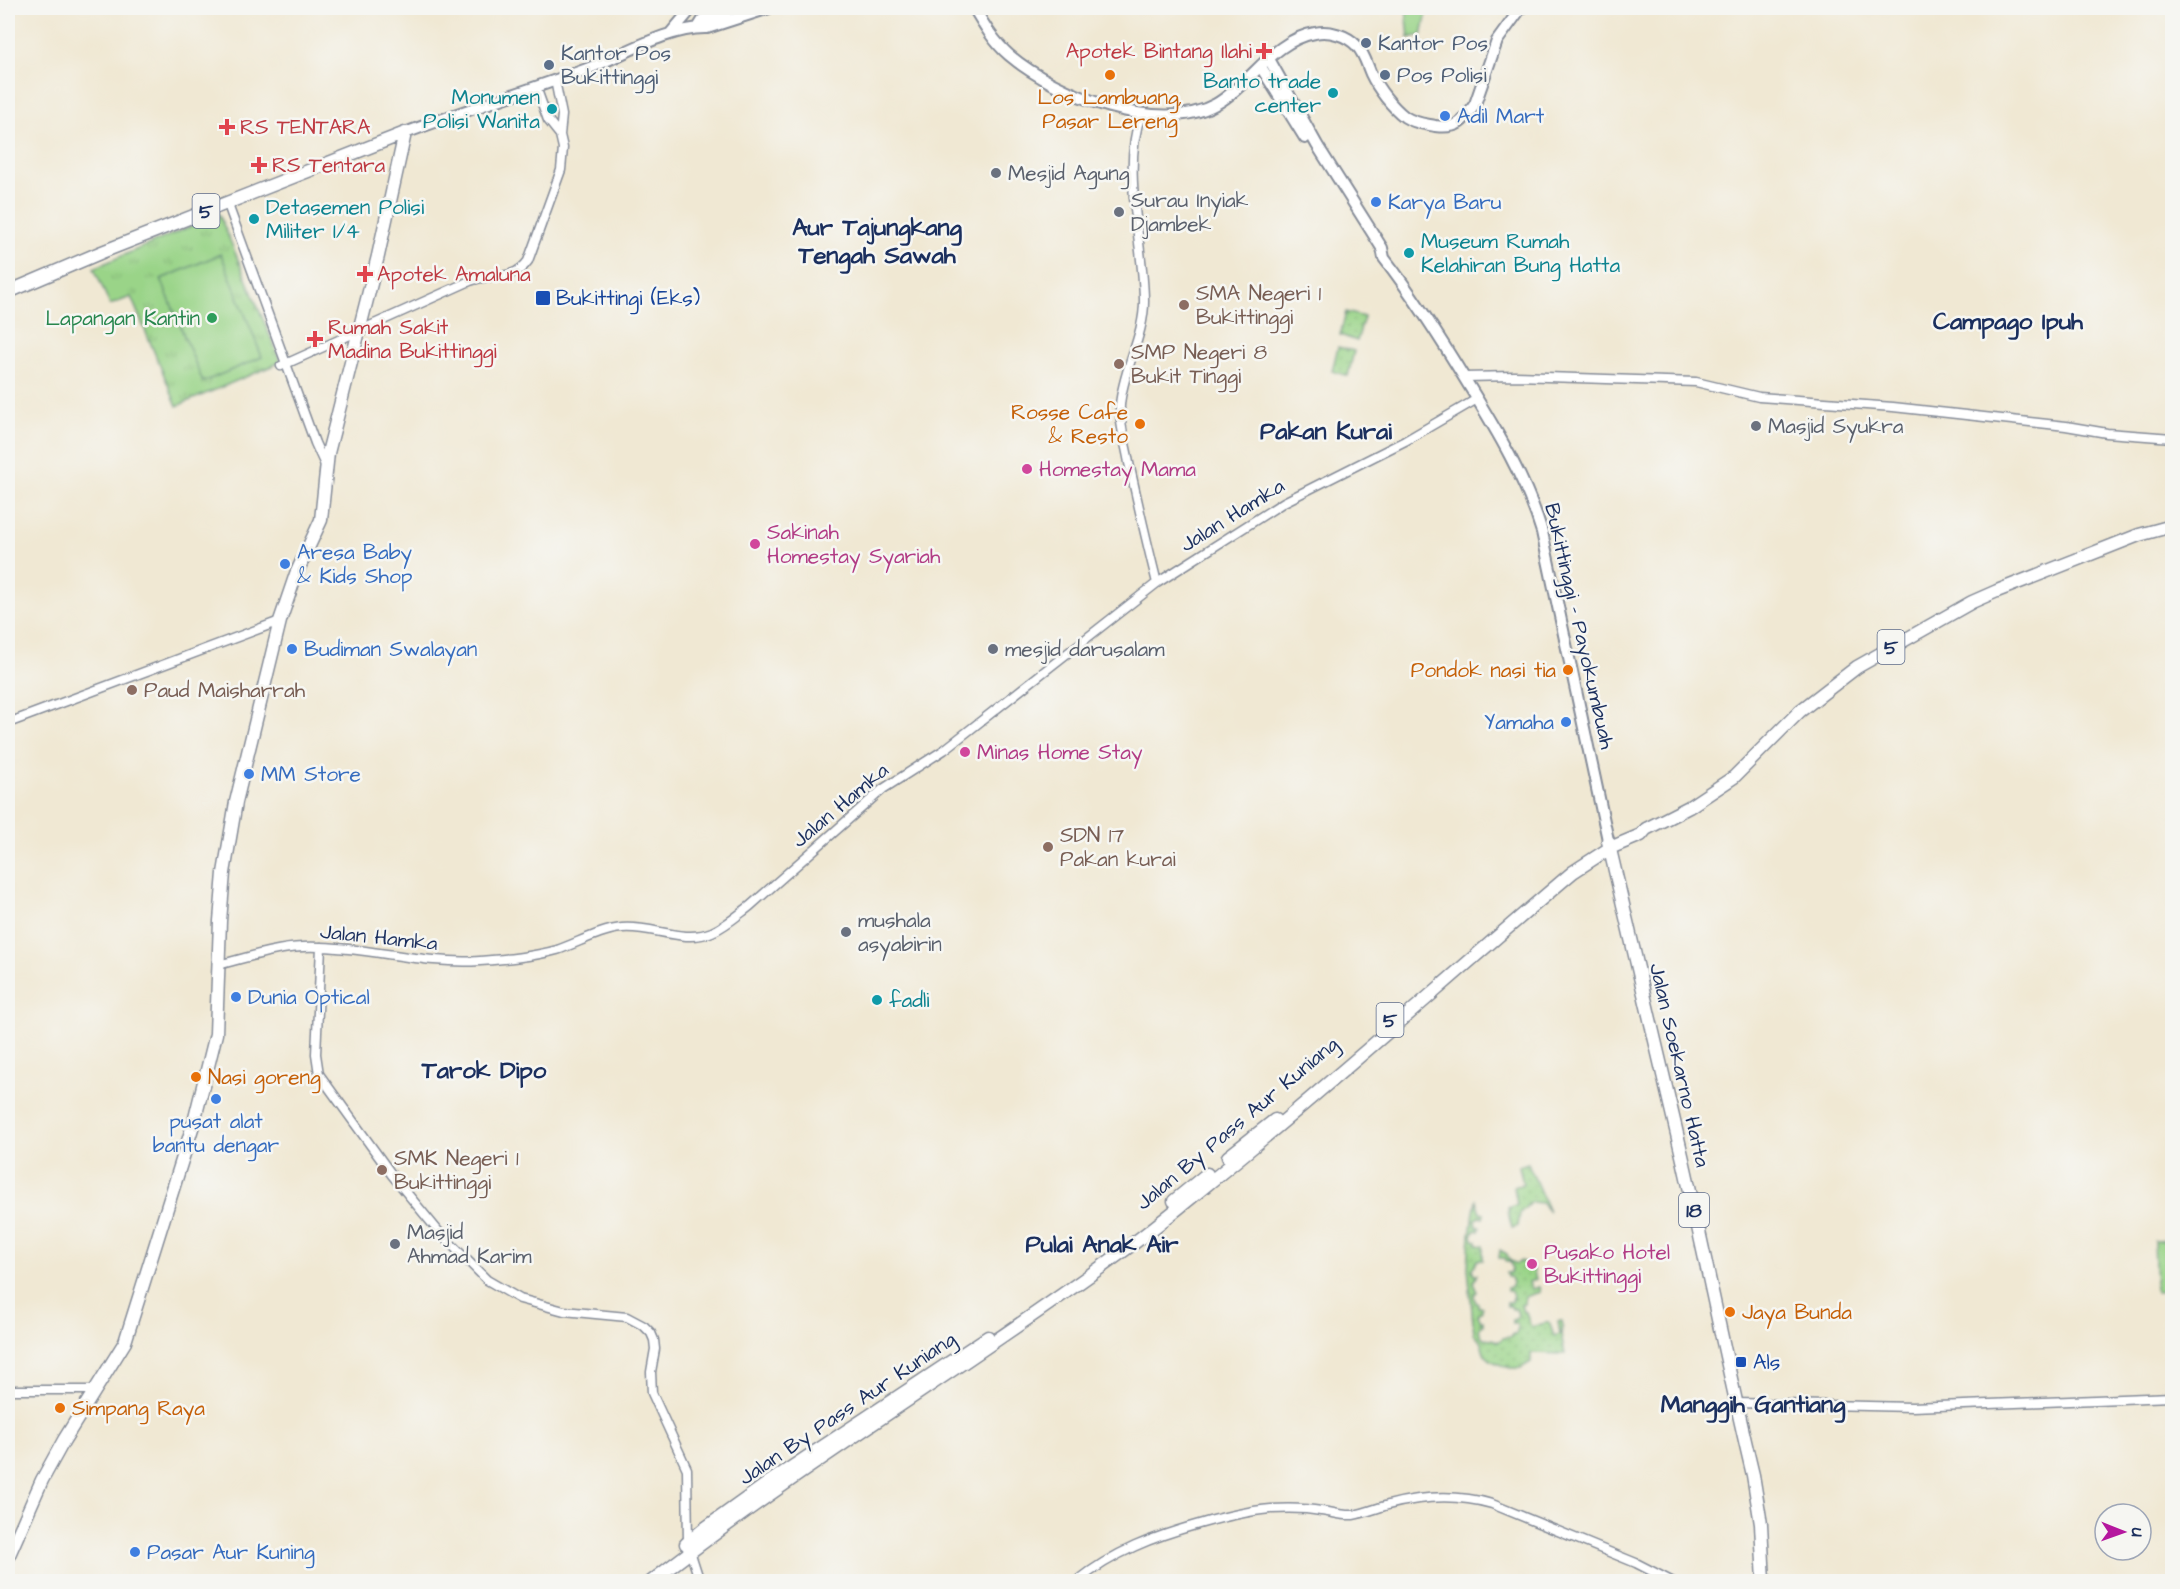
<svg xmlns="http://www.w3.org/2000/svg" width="2180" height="1589" viewBox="0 0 2180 1589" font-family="'Architects Daughter',sans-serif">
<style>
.grass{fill:url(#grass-dots);stroke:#5a8273;stroke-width:1.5}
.park{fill:url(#park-tufts);stroke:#5a8273;stroke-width:1.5}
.pitch{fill:#9ad488;stroke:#5a8273;stroke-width:1.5}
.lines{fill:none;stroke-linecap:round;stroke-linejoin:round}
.minor-casing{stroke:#868c98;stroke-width:11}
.major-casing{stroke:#868c98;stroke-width:14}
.highway-casing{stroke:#868c98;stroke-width:15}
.minor{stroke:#fff;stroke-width:8}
.major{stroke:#fff;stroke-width:10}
.highway{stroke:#fff;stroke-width:12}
.service-dot{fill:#5c6f8a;stroke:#f6f6f2;stroke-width:2}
.health-dot{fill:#e0444e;stroke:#f6f6f2;stroke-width:2}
.food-dot{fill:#e8710a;stroke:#f6f6f2;stroke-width:2}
.culture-dot{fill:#0f9aa8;stroke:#f6f6f2;stroke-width:2}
.shop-dot{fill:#3f7fe0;stroke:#f6f6f2;stroke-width:2}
.worship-dot{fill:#6b7280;stroke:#f6f6f2;stroke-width:2}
.transit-dot{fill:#1a4fb4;stroke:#f6f6f2;stroke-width:2}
.education-dot{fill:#8d6e63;stroke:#f6f6f2;stroke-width:2}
.leisure-dot{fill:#2e9e5b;stroke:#f6f6f2;stroke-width:2}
.hotel-dot{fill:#d1479c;stroke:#f6f6f2;stroke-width:2}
.labels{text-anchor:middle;stroke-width:5;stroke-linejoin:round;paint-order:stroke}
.shield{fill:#f6f6f2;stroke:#5d6b8a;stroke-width:1.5}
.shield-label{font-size:20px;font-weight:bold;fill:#1b2f5e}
.service-label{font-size:21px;fill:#4e5e75;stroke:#f6f6f2;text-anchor:start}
.health-label{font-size:21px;fill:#be3a42;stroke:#f6f6f2;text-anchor:start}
.culture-label{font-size:21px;fill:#0d838f;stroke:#f6f6f2;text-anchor:start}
.food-label{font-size:21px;fill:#c56008;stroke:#f6f6f2;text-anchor:start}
.shop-label{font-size:21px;fill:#366cbe;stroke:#f6f6f2;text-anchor:start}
.worship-label{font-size:21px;fill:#5b616d;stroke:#f6f6f2;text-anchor:start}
.education-label{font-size:21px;fill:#785e54;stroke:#f6f6f2;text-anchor:start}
.transit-label{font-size:21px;fill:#164399;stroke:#f6f6f2;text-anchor:start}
.leisure-label{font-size:21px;fill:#27864d;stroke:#f6f6f2;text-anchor:end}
.hotel-label{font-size:21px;fill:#b23c85;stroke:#f6f6f2;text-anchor:start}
.street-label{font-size:21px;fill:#1b2f5e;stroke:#f6f6f2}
.quarter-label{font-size:24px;font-weight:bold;fill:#1b2f5e;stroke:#f6f6f2}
</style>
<defs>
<pattern id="grass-dots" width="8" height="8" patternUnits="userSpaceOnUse" patternTransform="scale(1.5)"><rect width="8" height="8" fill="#9ad488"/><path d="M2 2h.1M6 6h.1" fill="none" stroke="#84b678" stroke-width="1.8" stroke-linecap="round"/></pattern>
<pattern id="park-tufts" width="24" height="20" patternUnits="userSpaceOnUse" patternTransform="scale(1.5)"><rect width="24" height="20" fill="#9ad488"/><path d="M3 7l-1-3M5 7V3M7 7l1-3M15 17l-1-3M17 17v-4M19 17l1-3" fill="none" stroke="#84b678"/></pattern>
</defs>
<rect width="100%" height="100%" fill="#f6f6f2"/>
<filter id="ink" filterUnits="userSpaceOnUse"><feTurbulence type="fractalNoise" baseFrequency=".0167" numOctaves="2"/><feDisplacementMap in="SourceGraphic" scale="12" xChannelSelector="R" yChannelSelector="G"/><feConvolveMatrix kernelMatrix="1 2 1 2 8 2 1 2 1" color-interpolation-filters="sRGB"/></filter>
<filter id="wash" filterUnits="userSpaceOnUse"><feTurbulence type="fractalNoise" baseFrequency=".008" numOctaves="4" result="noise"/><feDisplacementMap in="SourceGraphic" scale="24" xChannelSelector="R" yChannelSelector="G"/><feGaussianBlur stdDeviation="1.35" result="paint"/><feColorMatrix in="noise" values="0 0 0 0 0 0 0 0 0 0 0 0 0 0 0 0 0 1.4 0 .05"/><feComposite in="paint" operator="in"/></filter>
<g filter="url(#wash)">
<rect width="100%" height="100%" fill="#f0e8d3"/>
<path class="grass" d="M1346,312L1364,317L1357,341L1340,335Z
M1338,347L1354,351L1348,376L1332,371Z
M1528,1163L1549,1212L1542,1203L1531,1202L1520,1213L1518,1226L1512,1228L1508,1212H1509L1508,1208L1517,1205L1514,1187L1523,1184L1519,1166Z
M1476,1201L1480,1212L1484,1213L1483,1217L1480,1216L1475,1221L1477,1227H1480L1479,1231L1475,1230L1472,1235L1473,1240L1477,1241V1245L1483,1246V1260H1477L1472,1269L1474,1274H1477L1473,1283L1477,1292L1475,1293L1474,1297L1476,1303H1478V1307H1482V1311L1478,1315L1481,1321H1483V1325H1481L1479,1330L1483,1338L1492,1339L1498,1342L1503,1338L1512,1337L1513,1334H1516L1518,1328L1516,1323H1512V1320L1516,1319L1518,1315L1516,1309H1512L1511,1306H1507V1302H1512L1513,1296L1511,1291H1507V1288L1511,1287L1513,1282L1510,1277H1507L1506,1273H1510L1512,1268L1510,1262H1506L1505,1258H1499L1500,1250L1507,1254L1509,1260L1516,1264L1521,1261L1533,1268L1536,1279L1529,1282L1531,1289L1539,1287L1540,1292L1525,1297L1524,1304L1521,1305L1523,1312H1526L1531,1327L1549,1322L1554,1336L1560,1334L1558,1321H1562L1563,1326L1561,1334L1565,1354L1531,1353V1362L1521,1368H1510L1492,1361L1485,1355L1480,1341L1474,1334L1468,1268L1470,1234Z"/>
<path class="park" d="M1406,8H1428L1422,35L1409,38Z
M219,214L281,362L177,406L131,297L110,305L94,268Z"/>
<path class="pitch" d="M221,254L262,357L203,382L161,279Z
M2172,1240V1291L2156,1292L2154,1241Z"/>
</g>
<g filter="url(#ink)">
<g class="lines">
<defs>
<path id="minor" d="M555,80L562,115L560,135
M1141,114C1121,171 1143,240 1144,299C1145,335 1123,369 1120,405C1119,425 1126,444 1129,463C1138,504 1147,543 1157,583
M227,202L315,443L325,465
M281,366L470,281C492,273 513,282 528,261L561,170L563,148L560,135L548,120L536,87
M1464,377L1515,376L1696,382L1759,397L1893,407L2066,426L2107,433L2172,438
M8,723L280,621
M321,947L316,1054L319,1074L392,1175L439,1232L487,1280L520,1299L564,1311L627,1317L644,1326L651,1333L654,1340L655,1349L651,1372L652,1393L687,1469L688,1543
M218,965C246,958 274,948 303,947C363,945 421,965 480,961C506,959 532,957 557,950C578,943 600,930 622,928C652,925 683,944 712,932C726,926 738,915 750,906L883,789L944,750L1157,583L1284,502L1405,441L1477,399
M8,1390H94
M1736,1403L1912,1407L2172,1397
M690,1551L700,1582
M1076,1582C1115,1551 1153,1537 1199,1524C1223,1517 1247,1511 1271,1509C1288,1508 1305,1508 1321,1511C1332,1512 1342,1516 1353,1515C1365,1513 1377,1508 1388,1505C1422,1496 1458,1494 1492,1504L1636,1563L1673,1582"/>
<path id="major" d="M974,8C984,25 994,42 1009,55C1056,95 1159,136 1216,104C1251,84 1273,40 1315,33C1329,30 1347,35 1357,46C1364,53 1367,65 1371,74C1378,89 1392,107 1405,117C1414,123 1425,124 1435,126C1458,129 1463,122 1475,104L1497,41L1521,8
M698,28L703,20L735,8
M670,34L692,8
M1269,59L1317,145L1382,248L1384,258C1415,298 1442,341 1468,384C1497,431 1526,479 1542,532L1608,840
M1261,67L1305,138
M405,133C465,110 527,91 587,69C623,55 668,27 707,28L769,8"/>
<path id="highway" d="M8,292L102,252L405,133
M1608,841C1632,944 1657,1047 1681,1151C1706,1259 1727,1367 1753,1475L1761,1524L1764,1582
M1228,1157L1275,1120
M1174,1201L1207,1174
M686,1544L704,1529L768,1483L988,1337
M8,1557L42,1480L64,1440L125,1342L194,1122L216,1034L220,921L224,873L236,802L280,621L296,574L321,520L328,453L378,256L405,133
M651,1582C803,1463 970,1364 1126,1249C1160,1224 1193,1196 1226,1169C1344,1073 1457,970 1573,872L1610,848L1641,835L1646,829L1689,807L1734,777L1800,711L1857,667L1972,602L1997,591L2139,535L2172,526"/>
</defs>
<use href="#minor" class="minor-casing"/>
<use href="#major" class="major-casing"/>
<use href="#highway" class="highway-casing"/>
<use href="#minor" class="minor"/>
<use href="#major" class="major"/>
<use href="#highway" class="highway"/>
</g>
</g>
<g class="service-dot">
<circle cx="1366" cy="43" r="6"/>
<circle cx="549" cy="65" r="6"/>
<circle cx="1385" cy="75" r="6"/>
</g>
<g class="health-dot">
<path d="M1261 42h6v6h6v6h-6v6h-6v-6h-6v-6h6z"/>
<path d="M224 118h6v6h6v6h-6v6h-6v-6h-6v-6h6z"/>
<path d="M256 156h6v6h6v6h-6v6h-6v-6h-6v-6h6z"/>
<path d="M362 265h6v6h6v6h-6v6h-6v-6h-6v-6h6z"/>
<path d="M312 330h6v6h6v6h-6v6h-6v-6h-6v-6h6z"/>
</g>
<g class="food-dot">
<circle cx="1110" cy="75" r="6"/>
<circle cx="1140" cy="424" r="6"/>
<circle cx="1568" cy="670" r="6"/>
<circle cx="196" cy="1077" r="6"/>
<circle cx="1730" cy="1312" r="6"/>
<circle cx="60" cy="1408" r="6"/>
</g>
<g class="culture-dot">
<circle cx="1333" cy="93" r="6"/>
<circle cx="552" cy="109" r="6"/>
<circle cx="254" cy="219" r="6"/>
<circle cx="1409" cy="253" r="6"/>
<circle cx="877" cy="1000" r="6"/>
</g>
<g class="shop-dot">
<circle cx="1445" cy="116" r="6"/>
<circle cx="1376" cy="202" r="6"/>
<circle cx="285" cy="564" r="6"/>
<circle cx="292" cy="649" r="6"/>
<circle cx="1566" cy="722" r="6"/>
<circle cx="249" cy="774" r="6"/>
<circle cx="236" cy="997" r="6"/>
<circle cx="216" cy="1099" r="6"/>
<circle cx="135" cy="1552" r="6"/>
</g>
<g class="worship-dot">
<circle cx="996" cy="173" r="6"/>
<circle cx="1119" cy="212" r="6"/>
<circle cx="1756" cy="426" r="6"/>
<circle cx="993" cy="649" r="6"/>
<circle cx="846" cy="932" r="6"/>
<circle cx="395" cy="1244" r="6"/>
</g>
<g class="transit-dot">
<rect x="535" y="290" width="16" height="16" rx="3"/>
<rect x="1735" y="1356" width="12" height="12" rx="3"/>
</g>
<g class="education-dot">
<circle cx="1184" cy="305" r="6"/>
<circle cx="1119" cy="364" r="6"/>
<circle cx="132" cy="690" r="6"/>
<circle cx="1048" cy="847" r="6"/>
<circle cx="382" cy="1170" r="6"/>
</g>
<circle class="leisure-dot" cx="212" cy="318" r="6"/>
<g class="hotel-dot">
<circle cx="1027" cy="469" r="6"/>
<circle cx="755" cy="544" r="6"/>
<circle cx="965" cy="752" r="6"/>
<circle cx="1532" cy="1264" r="6"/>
</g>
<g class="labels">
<g class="shield">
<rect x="192.5" y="194" width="27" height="34" rx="4.5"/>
<rect x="1877.5" y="630" width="27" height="34" rx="4.5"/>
<rect x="1376.5" y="1003" width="27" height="34" rx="4.5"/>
<rect x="1679" y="1193" width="30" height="34" rx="4.5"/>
</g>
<g class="shield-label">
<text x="206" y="218">5</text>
<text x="1891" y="654">5</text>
<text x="1390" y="1027">5</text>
<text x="1694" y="1217">18</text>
</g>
<g class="service-label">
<text x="1378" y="50">Kantor Pos</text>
<text x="561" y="60">Kantor Pos<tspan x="561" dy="24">Bukittinggi</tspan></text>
<text x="1397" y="82">Pos Polisi</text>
</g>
<g class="health-label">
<text x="1252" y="58" text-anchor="end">Apotek Bintang Ilahi</text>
<text x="240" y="134">RS TENTARA</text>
<text x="272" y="172">RS Tentara</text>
<text x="377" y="281">Apotek Amaluna</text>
<text x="328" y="334">Rumah Sakit<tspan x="328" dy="24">Madina Bukittinggi</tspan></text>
</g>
<g class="culture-label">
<text x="1321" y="88" text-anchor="end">Banto trade<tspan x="1321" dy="24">center</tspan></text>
<text x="540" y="104" text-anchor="end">Monumen<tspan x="540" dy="24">Polisi Wanita</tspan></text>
<text x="266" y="214">Detasemen Polisi<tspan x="266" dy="24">Militer I/4</tspan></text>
<text x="1421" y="248">Museum Rumah<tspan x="1421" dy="24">Kelahiran Bung Hatta</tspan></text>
<text x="889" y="1007">fadli</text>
</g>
<g class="food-label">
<text x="1110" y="104" text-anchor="middle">Los Lambuang,<tspan x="1110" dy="24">Pasar Lereng</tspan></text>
<text x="1128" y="419" text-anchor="end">Rosse Cafe<tspan x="1128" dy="24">&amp; Resto</tspan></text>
<text x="1556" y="677" text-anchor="end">Pondok nasi tia</text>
<text x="208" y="1084">Nasi goreng</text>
<text x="1742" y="1319">Jaya Bunda</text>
<text x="72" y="1415">Simpang Raya</text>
</g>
<g class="shop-label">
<text x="1457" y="123">Adil Mart</text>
<text x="1388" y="209">Karya Baru</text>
<text x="297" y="559">Aresa Baby<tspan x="297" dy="24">&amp; Kids Shop</tspan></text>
<text x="304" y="656">Budiman Swalayan</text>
<text x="1554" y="729" text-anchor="end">Yamaha</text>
<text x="261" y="781">MM Store</text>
<text x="248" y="1004">Dunia Optical</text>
<text x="216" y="1128" text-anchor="middle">pusat alat<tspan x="216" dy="24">bantu dengar</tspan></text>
<text x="147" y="1559">Pasar Aur Kuning</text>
</g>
<g class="worship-label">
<text x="1008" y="180">Mesjid Agung</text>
<text x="1131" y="207">Surau Inyiak<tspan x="1131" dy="24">Djambek</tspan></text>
<text x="1768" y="433">Masjid Syukra</text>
<text x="1005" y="656">mesjid darusalam</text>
<text x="858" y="927">mushala<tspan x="858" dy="24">asyabirin</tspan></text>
<text x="407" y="1239">Masjid<tspan x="407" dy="24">Ahmad Karim</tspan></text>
</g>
<g class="education-label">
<text x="1196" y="300">SMA Negeri 1<tspan x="1196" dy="24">Bukittinggi</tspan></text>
<text x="1131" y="359">SMP Negeri 8<tspan x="1131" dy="24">Bukit Tinggi</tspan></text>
<text x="144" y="697">Paud Maisharrah</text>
<text x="1060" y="842">SDN 17<tspan x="1060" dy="24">Pakan kurai</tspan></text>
<text x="394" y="1165">SMK Negeri 1<tspan x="394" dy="24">Bukittinggi</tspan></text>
</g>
<g class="transit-label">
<text x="556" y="305">Bukittingi (Eks)</text>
<text x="1753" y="1369">Als</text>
</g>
<g class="leisure-label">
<text x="200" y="325">Lapangan Kantin</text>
</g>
<g class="hotel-label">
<text x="1039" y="476">Homestay Mama</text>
<text x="767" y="539">Sakinah<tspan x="767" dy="24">Homestay Syariah</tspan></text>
<text x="977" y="759">Minas Home Stay</text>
<text x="1544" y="1259">Pusako Hotel<tspan x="1544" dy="24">Bukittinggi</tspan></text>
</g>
<g class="street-label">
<text transform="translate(1232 515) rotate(-32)" y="7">Jalan Hamka</text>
<text transform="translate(1580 626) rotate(77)" y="7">Bukittinggi - Payokumbuah</text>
<text transform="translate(840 805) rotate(-40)" y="7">Jalan Hamka</text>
<text transform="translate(379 937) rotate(6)" y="7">Jalan Hamka</text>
<text transform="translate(1680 1065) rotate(77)" y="7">Jalan Soekarno Hatta</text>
<text transform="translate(1237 1123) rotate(-40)" y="7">Jalan By Pass Aur Kuniang</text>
<text transform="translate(847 1408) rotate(-34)" y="7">Jalan By Pass Aur Kuniang</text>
</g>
<g class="quarter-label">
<text x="877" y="235">Aur Tajungkang<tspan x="877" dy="28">Tengah Sawah</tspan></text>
<text x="2008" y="329">Campago Ipuh</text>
<text x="1326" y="439">Pakan Kurai</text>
<text x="484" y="1078">Tarok Dipo</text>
<text x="1102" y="1252">Pulai Anak Air</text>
<text x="1753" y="1412">Manggih Gantiang</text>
</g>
</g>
<rect width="2180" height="1589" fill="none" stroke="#f6f6f2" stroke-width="30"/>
<g transform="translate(2123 1532) rotate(91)"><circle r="28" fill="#f6f6f2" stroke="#9ea6b7" stroke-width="1.5"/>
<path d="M0-4.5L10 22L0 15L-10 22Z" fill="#b5179e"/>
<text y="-9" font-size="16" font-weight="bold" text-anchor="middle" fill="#1b2f5e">U</text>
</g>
</svg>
